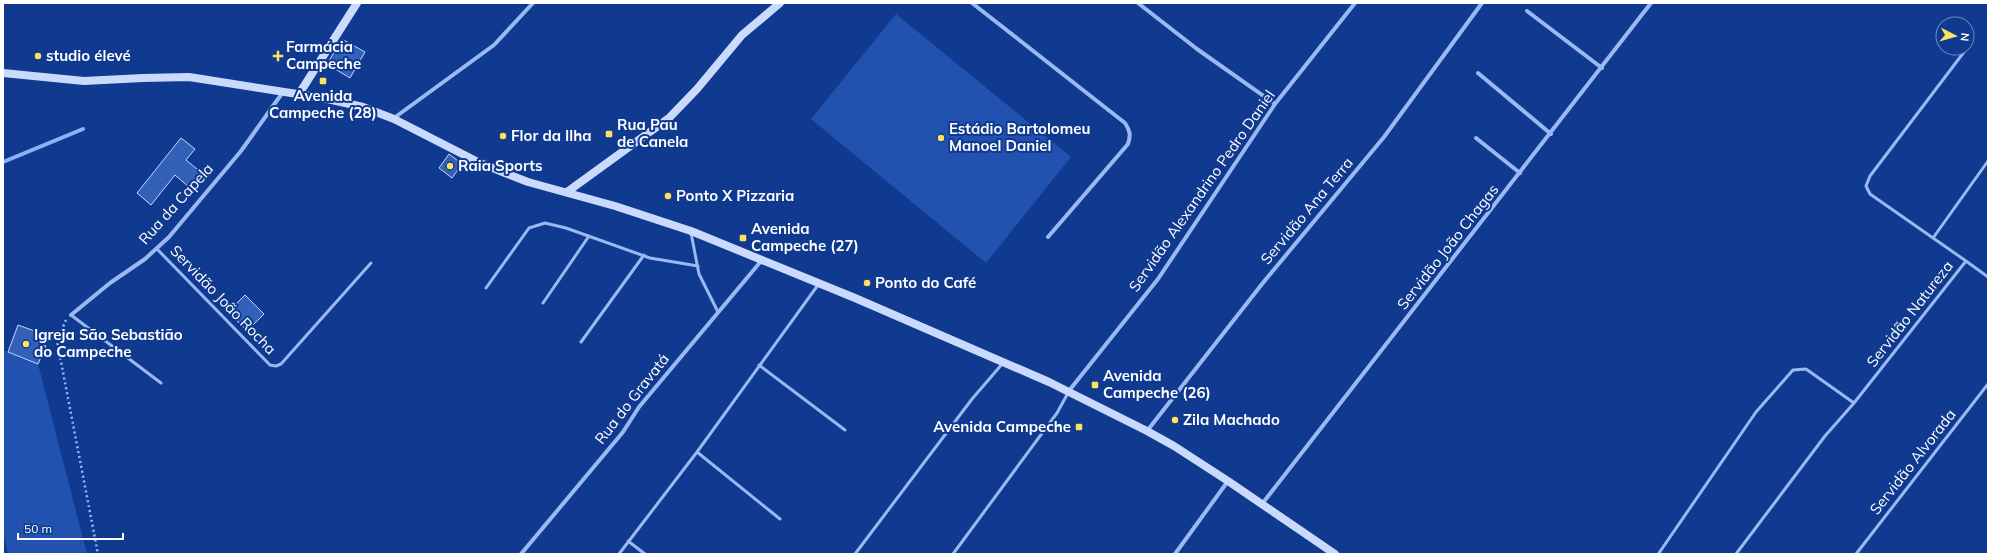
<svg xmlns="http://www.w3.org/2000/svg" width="1991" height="557" viewBox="0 0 1991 557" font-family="Mulish,sans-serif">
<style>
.green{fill:#2252af}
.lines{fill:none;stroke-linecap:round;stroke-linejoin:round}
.stream{stroke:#8cb2f6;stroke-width:4}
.building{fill:#3461b8;stroke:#c2d6fd}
.path{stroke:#9ab9f3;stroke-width:2.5;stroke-dasharray:2 3;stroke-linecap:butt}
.lane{stroke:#9ab9f3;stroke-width:3}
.street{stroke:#9ab9f3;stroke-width:4}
.secondary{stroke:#cadafd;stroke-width:8}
.poi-dot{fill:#ffe25c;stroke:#103a90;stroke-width:1.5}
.labels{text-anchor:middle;stroke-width:4;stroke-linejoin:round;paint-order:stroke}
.poi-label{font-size:15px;font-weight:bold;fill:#fff;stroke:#103a90;text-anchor:start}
.street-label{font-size:15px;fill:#fff;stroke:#103a90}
</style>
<rect width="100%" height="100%" fill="#103a90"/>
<path class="green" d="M896,14L1071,157L986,263L811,119Z
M3,350L38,364L87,554H8L3,533Z"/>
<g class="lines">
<path class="stream" d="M3,162L83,129"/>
</g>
<path class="building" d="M342,39L365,52L350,78L327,64Z
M181,138L195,149L186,160L202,173L190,188L175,175L151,205L137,193Z
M449,154L462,164L452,178L439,168Z
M245,295L264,314L247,331L228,312Z
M18,325L40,333L37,342L46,346L38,364L8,352Z"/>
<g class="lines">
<path class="path" d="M66,320L57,341L98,554"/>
<path class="lane" d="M691,233L699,274L718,312
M1933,238L1988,161
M157,249L270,365L276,366L281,364L371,263
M1966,261L1988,277
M486,288L529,228L545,223L566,228L650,258L698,266
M543,303L589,236
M71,315L161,383
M581,342L644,255
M759,365L845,430
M697,452L780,519
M628,541L645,554
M1659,553L1756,412L1793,370L1806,369L1854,403
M619,554L697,452L818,285
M855,554L972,399L1003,363
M953,554L1057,413L1068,393
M1736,554L1825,436L1854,403L1966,261L1870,194L1866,186L1870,176L1964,52
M1856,554L1988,384"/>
<path class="street" d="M972,3L1125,123C1130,131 1131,135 1128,144L1048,237
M1138,3L1197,49L1275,104
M1527,11L1602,68
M1478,73L1551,134
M394,118L494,45L533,3
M1476,138L1520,173
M71,315L110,283L145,259L169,237L241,151L283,92
M1068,392L1158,279L1275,104L1355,3
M1147,431L1262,284L1384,137L1482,3
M1262,504L1651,3
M521,554L623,432L639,407L762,260
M1175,554L1228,481"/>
<path class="secondary" d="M3,73L84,81L143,78L189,77L323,98L363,107L394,119L478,162L505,173L528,182L615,206L691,231L855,298L1049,382L1147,431L1174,446L1228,481L1335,554
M299,94L357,3
M567,192L669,118L697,89L742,35L780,3"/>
</g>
<g class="poi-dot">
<circle cx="38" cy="56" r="4"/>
<path d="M276 50h4v4h4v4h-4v4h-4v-4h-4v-4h4z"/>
<rect x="319" y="77" width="8" height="8" rx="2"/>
<rect x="605" y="130" width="8" height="8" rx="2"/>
<circle cx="503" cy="136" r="4"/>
<circle cx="941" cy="138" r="4"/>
<circle cx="450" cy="166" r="4"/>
<circle cx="668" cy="196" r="4"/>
<rect x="739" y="234" width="8" height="8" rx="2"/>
<circle cx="867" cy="283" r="4"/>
<circle cx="26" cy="344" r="4"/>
<rect x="1091" y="381" width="8" height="8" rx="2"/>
<circle cx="1175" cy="420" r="4"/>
<rect x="1075" y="423" width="8" height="8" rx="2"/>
</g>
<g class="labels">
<g class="poi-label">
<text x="286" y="52">Farmácia<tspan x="286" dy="17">Campeche</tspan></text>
<text x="46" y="61">studio élevé</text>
<text x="323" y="101" text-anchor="middle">Avenida<tspan x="323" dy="17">Campeche (28)</tspan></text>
<text x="617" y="130">Rua Pau<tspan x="617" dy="17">de Canela</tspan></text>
<text x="949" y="134">Estádio Bartolomeu<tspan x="949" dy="17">Manoel Daniel</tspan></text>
<text x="511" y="141">Flor da Ilha</text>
<text x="458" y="171">Raia Sports</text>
<text x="676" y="201">Ponto X Pizzaria</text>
<text x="751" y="234">Avenida<tspan x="751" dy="17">Campeche (27)</tspan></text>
<text x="875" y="288">Ponto do Café</text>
<text x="34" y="340">Igreja São Sebastião<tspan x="34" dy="17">do Campeche</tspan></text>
<text x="1103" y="381">Avenida<tspan x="1103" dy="17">Campeche (26)</tspan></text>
<text x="1183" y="425">Zila Machado</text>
<text x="1071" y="432" text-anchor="end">Avenida Campeche</text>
</g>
<g class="street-label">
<text transform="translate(1202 191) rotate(-55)" y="5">Servidão Alexandrino Pedro Daniel</text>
<text transform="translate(176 204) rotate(-48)" y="5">Rua da Capela</text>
<text transform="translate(1307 211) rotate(-50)" y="5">Servidão Ana Terra</text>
<text transform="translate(1448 247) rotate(-52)" y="5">Servidão João Chagas</text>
<text transform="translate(223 300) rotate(46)" y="5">Servidão João Rocha</text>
<text transform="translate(1910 314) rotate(-52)" y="5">Servidão Natureza</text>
<text transform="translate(632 399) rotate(-52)" y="5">Rua do Gravatá</text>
<text transform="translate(1913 462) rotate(-52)" y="5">Servidão Alvorada</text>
</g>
</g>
<rect width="1991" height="557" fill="none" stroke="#ffffff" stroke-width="8"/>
<g transform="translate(1955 36) rotate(96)"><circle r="19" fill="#103a90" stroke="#7089bc"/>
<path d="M0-3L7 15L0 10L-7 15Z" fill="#ffe25c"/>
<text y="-6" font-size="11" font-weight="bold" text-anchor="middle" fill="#ffffff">N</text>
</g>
<path d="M18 533v6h105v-6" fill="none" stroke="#ffffff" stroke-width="2"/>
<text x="24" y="533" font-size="12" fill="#ffffff" stroke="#103a90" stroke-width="3" paint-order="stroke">50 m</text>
</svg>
